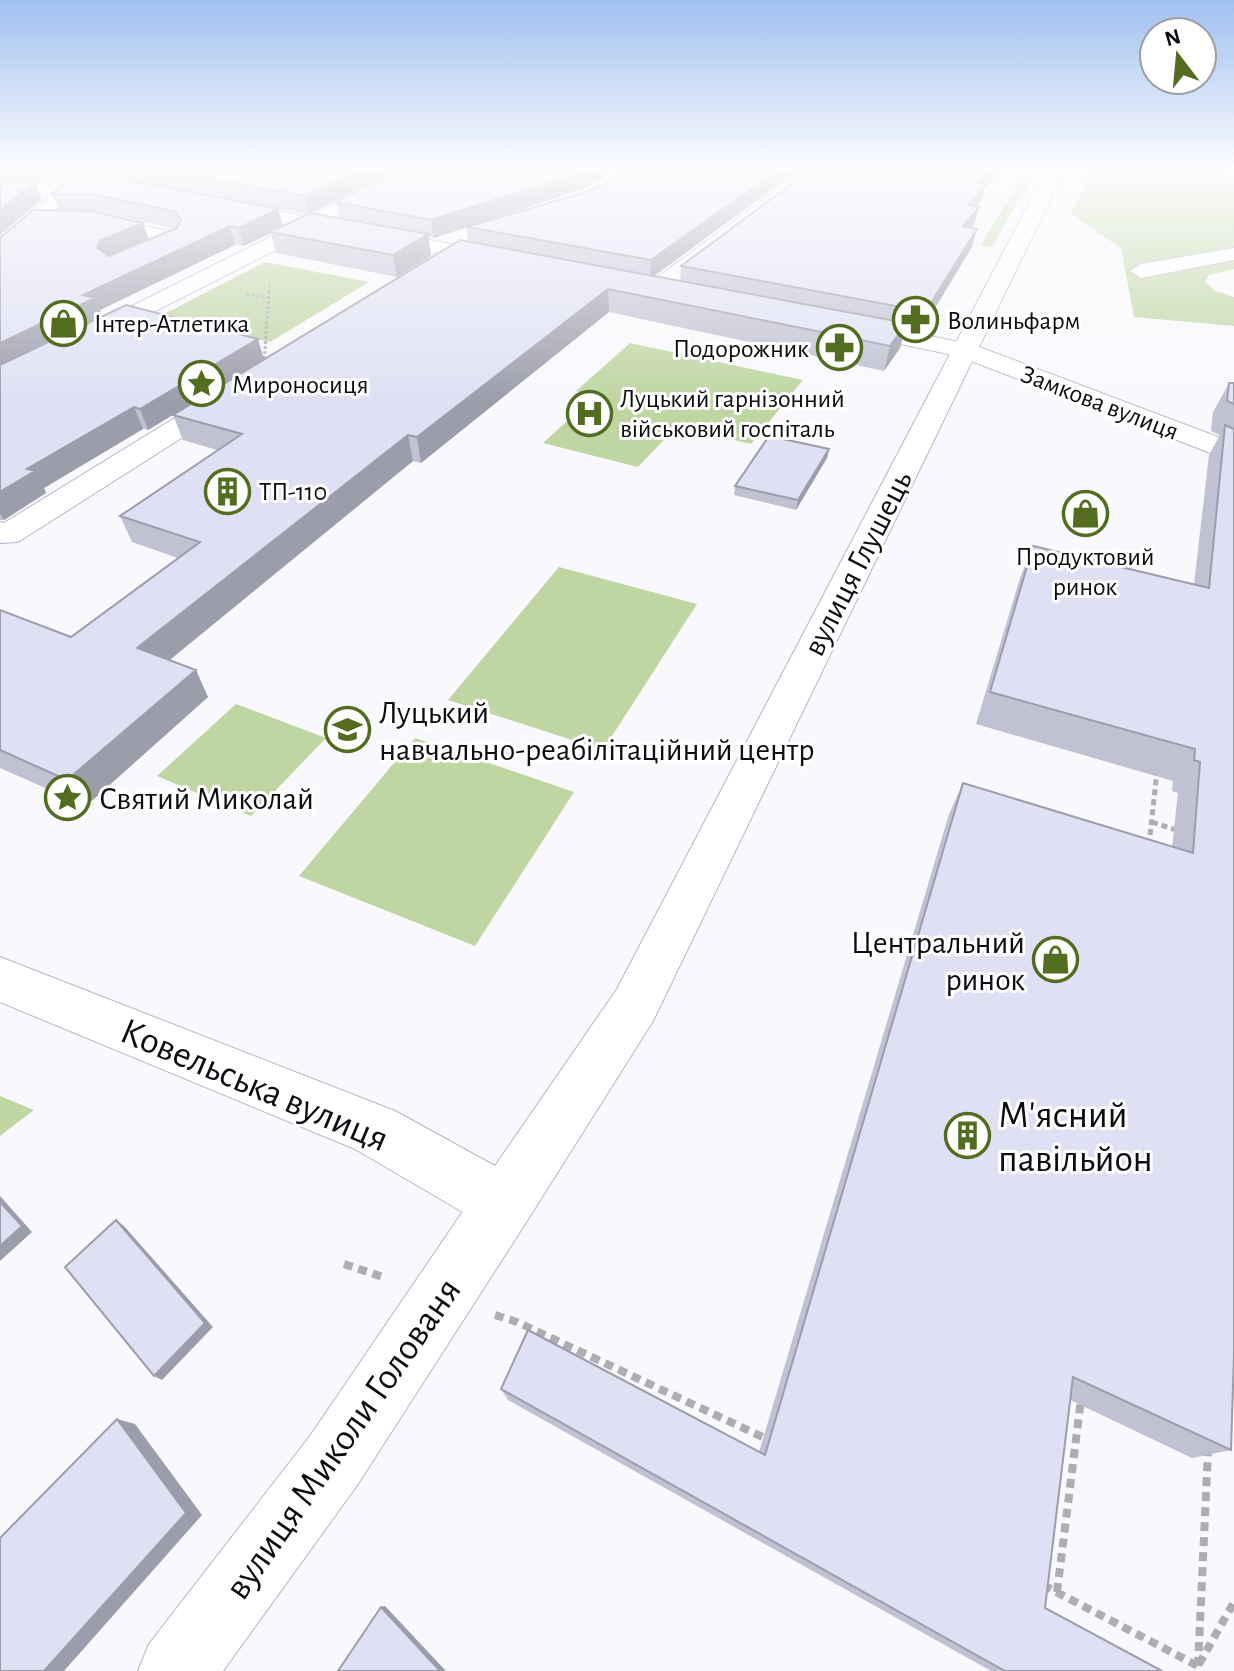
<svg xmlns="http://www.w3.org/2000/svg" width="1234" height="1671" viewBox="0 0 1234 1671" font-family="'Alegreya Sans',sans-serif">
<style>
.green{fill:#bfd6a2}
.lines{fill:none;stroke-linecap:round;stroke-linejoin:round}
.minor-casing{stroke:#b4b5c9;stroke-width:2}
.major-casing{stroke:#b4b5c9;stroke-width:2}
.path-far3{stroke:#adadb2;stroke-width:2;stroke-dasharray:3 2;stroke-linecap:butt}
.path-far2{stroke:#adadb2;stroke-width:3;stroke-dasharray:3 2;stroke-linecap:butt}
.path-far1{stroke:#adadb2;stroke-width:5;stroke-dasharray:6 4;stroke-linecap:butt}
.path{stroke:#adadb2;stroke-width:8;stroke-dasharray:9 6;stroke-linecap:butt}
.minor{fill:#fff;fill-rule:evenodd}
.major{fill:#fff;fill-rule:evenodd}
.wall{fill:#c0c1d2;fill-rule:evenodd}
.shaded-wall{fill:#9c9dab}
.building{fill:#dfe0f4;stroke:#9c9dab;stroke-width:2}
.labels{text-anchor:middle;stroke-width:6;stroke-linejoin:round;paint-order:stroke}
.far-poi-label{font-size:26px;fill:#0c0d13;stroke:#fff;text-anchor:start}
.far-street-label{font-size:26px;fill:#0c0d13;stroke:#fff}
.street-label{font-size:32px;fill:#0c0d13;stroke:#fff}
.poi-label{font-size:32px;fill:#0c0d13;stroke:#fff;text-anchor:start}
.near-street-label{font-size:38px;fill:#0c0d13;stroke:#fff}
.near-poi-label{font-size:38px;fill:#0c0d13;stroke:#fff;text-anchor:start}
</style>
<rect width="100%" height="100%" fill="#f9f9fd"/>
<path class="green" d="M1096,167H1200L1234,176V269L1209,275L1205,282L1216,291L1234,297V326L1134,317L1121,248L1071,214L1088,177Z
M1019,181L1029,182L992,247L981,245Z
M265,262L369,282L270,342L160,316Z
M630,343L803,380L751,444L677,426L638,467L543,443L595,396L576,391Z
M559,567L697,604L603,750L448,700Z
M236,704L326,738L251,816L157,776Z
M415,738L574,792L475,946L299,876Z
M0,1096L34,1110L0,1136Z"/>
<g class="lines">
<defs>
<path id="minor" d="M409,167H432L332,221L503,254L514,260L511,265L503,266L315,230L0,390V372L292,226L214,210L211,206L214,202L221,200L309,217Z
M808,167H828L664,294H648L645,289L648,284Z
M0,184H70L79,190L70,196H0Z
M87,214L181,233L183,241L180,245L140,265H124L121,260L124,255L158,240L80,224L77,220Z
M1234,248V260L1141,278L1130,271L1141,264Z
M846,319L974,345L1234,443V462L958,356L838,331L834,326L838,321Z
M229,388L238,390L242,396L238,402L18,542L0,543V522L4,523L220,390Z
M504,1174L525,1182L533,1203L525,1224L358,1484L223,1671H138L149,1644L310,1436L483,1182Z"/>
<path id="major" d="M83,167H103L7,254L0,256V239Z
M1048,167H1066L653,1021L525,1224L504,1232L483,1224L355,1149L0,1002V957L395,1111L495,1166L617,989Z"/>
</defs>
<use href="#minor" class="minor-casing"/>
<use href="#major" class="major-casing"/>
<path class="path-far3" d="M269,292L270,283"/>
<path class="path-far2" d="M247,294L269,298
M264,364L269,290"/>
<path class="path-far1" d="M1152,822L1179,831
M1149,845L1157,771"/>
<path class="path" d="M344,1264L386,1278
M495,1315L517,1322L769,1440
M1043,1585L1198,1666
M1057,1592L1081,1399
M1199,1664L1234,1602
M1198,1666L1208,1451"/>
<use href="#minor" class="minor"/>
<use href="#major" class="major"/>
</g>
<path class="wall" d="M0,167H78L62,181H0Z
M97,167H304L303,169L311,167H402L311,213L340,218L336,202L404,167H620L583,189L476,224L583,193L607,183L633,167L654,276L680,281L681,266L814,167H1005L985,188L981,201L976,207H979L974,225L972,228V247L924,326L916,325L912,330L905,329L900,348L884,371L609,312L421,463L413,461L170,660L208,697L86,806L0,768V610L71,637L178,558L132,542L120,516L217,450L183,440L173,415L148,430L143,429L44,488L46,493L4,520H0V238L59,210L52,194L78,171L278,209L282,226L307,214L99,174ZM86,211H99L175,229L149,240L143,223ZM467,227L468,242L264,359L103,317L100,310L235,245L244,246L271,233L276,253L397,277L431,256L428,237L434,238Z
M1229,383H1234V1383H1233L1231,1450L1192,1458L1070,1400L1045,1608L1162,1671H991L508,1400L501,1389L759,1452L949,814L963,783L1172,847L1178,793L1172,791L1173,781L976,724L1020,578L1033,546L1194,584L1209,455L1220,435L1211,431L1213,412Z
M829,449L827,458L796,510L734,495L735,486Z"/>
<path class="shaded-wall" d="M57,167H78L62,181Z
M366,167H402L309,214L305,196Z
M592,167H620L583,189L434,238L431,220Z
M782,167H803L650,279L651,260Z
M993,167H1005L985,188L981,201L963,223L968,205L978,183Z
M34,182L42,199L0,235V210Z
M979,207L974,225L958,245L963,226Z
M278,209L283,227L270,232L271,233L244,246L239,228Z
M143,223L149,241L107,259L97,248L100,241Z
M230,226L235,245L100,310L103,317L0,369V343L83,295Z
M977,229L972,247L924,326L929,306Z
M428,234L431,256L397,277L393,255Z
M608,289L609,312L421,463L417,437Z
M921,305L916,325L912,330L917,310Z
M906,323L900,348L884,371L890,346Z
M258,339L264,359L148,430L140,409Z
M134,407L143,429L44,488L46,493L4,520L0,514V492L27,469Z
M408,435L413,461L151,675L137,648Z
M829,449L827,458L796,510L798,500Z
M196,670L208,697L86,806L67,780Z
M0,1196L32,1232L0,1261Z
M116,1220L124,1226L213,1327L162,1380L154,1376Z
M117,1419L135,1424L202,1515L64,1671H44Z
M385,1606L446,1671H440L381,1607Z"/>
<path class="building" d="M144,167H299L302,169L311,167H366L305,196Z
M404,167H592L582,172L431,220L336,202Z
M633,167H782L651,260L467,227L583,193L607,183Z
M814,167H993L978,183L986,184L968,205L979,207L963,226L977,229L929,306L921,305L917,310L681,266Z
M78,171L278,209L239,228L230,226L83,295L95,298L0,343V238L33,210L91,211L143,223L100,241L97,248L109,256L177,228L181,220L176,212L92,194H52Z
M0,181L34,182L0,210Z
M310,213L428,234L393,255L270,232Z
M460,240L906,323L890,346L608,289L417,437L408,435L137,648L196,670L67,780L0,750V610L71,637L200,542L120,516L242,434L173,415Z
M126,305L258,339L140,409L134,407L27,469L35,471L0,492V365Z
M1229,383H1234V404L1227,401Z
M1225,425L1234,429V1354L1231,1450L1073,1377L1045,1608L1162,1671H1005L501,1389L528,1330L765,1455L963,783L1193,853L1200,762L1194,760L1195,749L990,692L1033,546L1209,588Z
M769,436L829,449L798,500L735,486Z
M0,1202L22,1226L0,1246Z
M116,1220L205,1323L154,1376L65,1267Z
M117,1419L186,1513L44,1671H0V1538Z
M381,1607L440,1671H338Z"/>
<linearGradient id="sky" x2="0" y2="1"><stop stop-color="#9fc0f0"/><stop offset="0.42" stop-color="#fcfcfe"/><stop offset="1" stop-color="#fcfcfe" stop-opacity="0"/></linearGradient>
<rect width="1234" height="401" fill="url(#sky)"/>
<defs>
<symbol id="pharmacy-ring" viewBox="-11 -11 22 22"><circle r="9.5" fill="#fff" stroke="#526d20" stroke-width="1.5"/><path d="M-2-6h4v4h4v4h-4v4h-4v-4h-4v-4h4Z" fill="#526d20"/></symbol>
<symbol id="shop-ring" viewBox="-11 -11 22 22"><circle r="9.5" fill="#fff" stroke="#526d20" stroke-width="1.5"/><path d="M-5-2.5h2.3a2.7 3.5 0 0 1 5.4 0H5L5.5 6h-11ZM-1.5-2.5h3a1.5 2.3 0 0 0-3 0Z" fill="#526d20"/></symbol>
<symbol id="sight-ring" viewBox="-11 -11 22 22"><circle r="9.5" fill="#fff" stroke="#526d20" stroke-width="1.5"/><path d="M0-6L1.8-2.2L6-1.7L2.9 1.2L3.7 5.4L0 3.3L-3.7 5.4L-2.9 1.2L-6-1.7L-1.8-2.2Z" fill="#526d20"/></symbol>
<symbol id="hospital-ring" viewBox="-11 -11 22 22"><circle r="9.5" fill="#fff" stroke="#526d20" stroke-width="1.5"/><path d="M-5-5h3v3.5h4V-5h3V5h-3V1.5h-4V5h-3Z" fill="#526d20"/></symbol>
<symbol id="building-ring" viewBox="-11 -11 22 22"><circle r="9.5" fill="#fff" stroke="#526d20" stroke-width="1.5"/><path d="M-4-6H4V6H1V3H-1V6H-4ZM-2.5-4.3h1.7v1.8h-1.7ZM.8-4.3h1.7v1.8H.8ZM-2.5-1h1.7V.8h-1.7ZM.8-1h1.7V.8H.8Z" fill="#526d20"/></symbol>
<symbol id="school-ring" viewBox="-11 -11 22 22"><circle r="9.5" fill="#fff" stroke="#526d20" stroke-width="1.5"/><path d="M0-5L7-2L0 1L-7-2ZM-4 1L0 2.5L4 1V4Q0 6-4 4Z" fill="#526d20"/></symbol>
</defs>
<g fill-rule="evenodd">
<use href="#pharmacy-ring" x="890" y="294" width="51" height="51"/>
<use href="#shop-ring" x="38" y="298" width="51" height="51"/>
<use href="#pharmacy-ring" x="814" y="322" width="51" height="51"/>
<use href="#sight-ring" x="176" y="358" width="51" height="51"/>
<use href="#hospital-ring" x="564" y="388" width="51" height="51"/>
<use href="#building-ring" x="202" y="466" width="51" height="51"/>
<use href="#shop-ring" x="1060" y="488" width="51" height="51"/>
<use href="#school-ring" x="322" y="704" width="51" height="51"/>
<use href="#sight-ring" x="42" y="772" width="51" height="51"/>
<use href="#shop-ring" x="1030" y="934" width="51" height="51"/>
<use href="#building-ring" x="942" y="1110" width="51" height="51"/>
</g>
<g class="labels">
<g class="far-poi-label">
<text x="947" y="329">Волиньфарм</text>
<text x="94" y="332">Інтер-Атлетика</text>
<text x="809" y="357" text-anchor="end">Подорожник</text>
<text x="232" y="393">Мироносиця</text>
<text x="620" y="407">Луцький гарнізонний<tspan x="620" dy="30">військовий госпіталь</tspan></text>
<text x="259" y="500">ТП-110</text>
<text x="1085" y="565" text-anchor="middle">Продуктовий<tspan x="1085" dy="30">ринок</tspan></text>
</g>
<g class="far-street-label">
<text transform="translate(1100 402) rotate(21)" y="9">Замкова вулиця</text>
</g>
<g class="street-label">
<text transform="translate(857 563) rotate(-63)" y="11">вулиця Глушець</text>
</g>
<g class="poi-label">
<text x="379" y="723">Луцький<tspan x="379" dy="37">навчально-реабілітаційний центр</tspan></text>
<text x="99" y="809">Святий Миколай</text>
<text x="1025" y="953" text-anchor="end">Центральний<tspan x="1025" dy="37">ринок</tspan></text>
</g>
<g class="near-street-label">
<text transform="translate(255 1084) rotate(23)" y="13">Ковельська вулиця</text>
<text transform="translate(342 1438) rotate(-55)" y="13">вулиця Миколи Голованя</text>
</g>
<g class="near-poi-label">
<text x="998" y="1127">М'ясний<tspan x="998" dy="44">павільйон</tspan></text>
</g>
</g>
<g transform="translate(1178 56) rotate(344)"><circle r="38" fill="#ffffff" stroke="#9e9ea1" stroke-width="2"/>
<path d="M0-6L14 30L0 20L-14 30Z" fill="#526d20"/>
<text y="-12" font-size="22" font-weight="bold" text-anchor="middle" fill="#0c0d13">N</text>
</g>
</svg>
